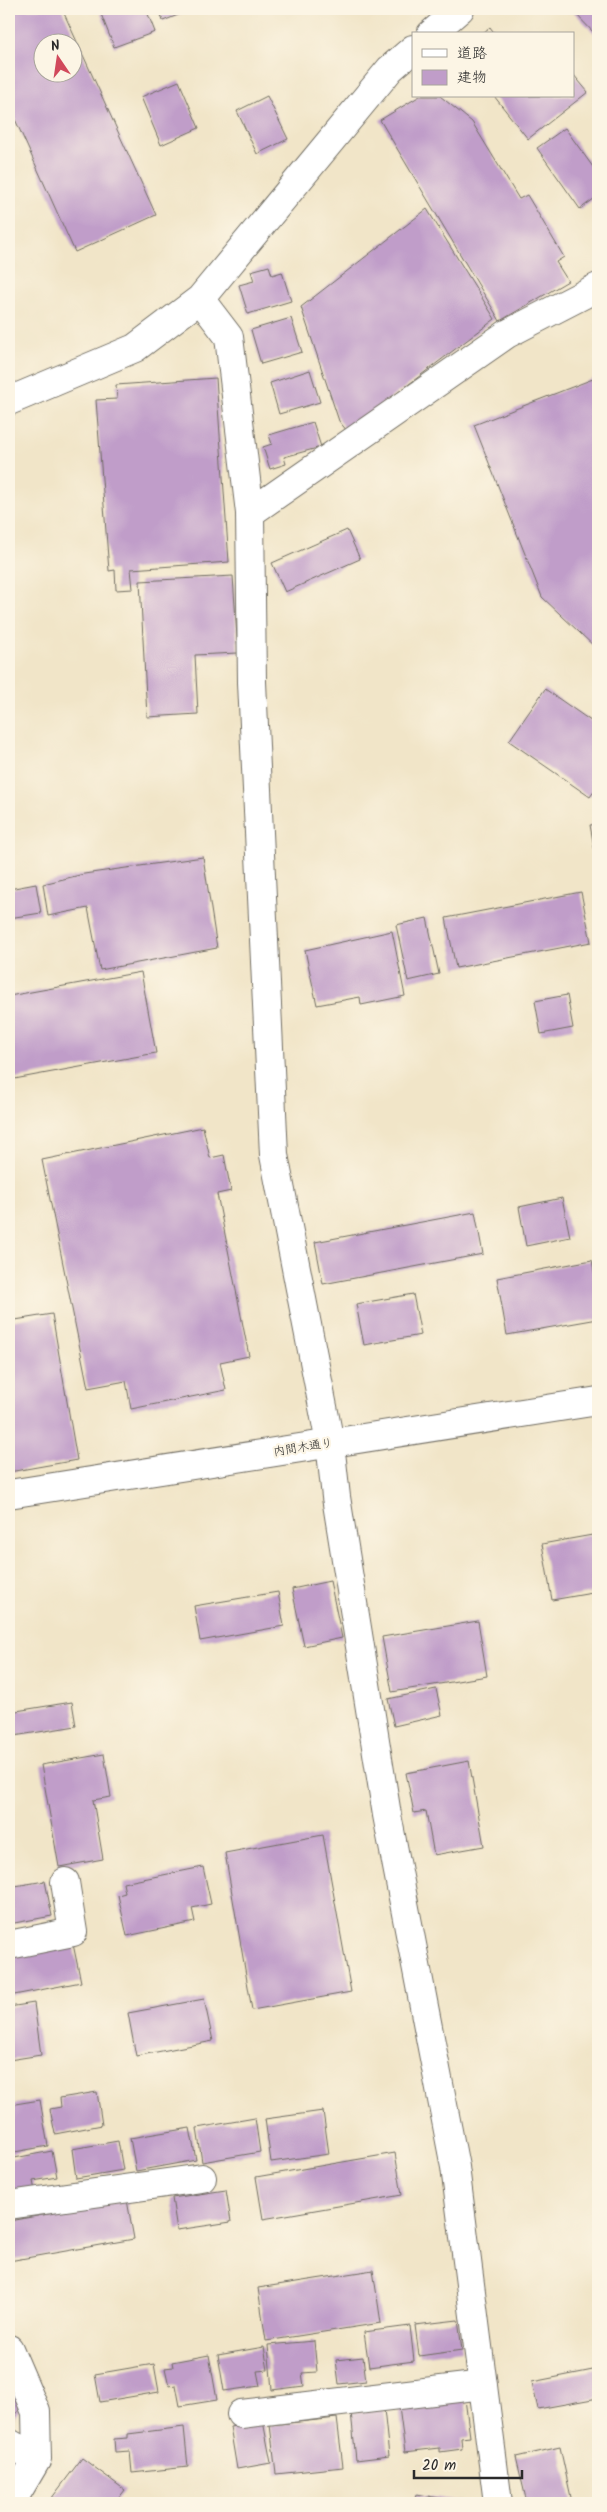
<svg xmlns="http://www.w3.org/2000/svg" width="607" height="2512" viewBox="0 0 607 2512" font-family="Kalam,'Klee One',sans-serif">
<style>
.building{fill:#c09dc9;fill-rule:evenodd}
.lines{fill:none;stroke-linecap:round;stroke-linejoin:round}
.minor-casing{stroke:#706c62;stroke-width:30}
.minor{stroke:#fff;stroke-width:28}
.labels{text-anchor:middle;stroke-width:4.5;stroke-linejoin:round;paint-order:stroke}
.street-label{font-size:12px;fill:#2b2b2b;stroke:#fcf5e5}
</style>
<rect width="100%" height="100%" fill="#fcf5e5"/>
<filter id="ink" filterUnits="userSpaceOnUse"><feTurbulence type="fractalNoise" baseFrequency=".02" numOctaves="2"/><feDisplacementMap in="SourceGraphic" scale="10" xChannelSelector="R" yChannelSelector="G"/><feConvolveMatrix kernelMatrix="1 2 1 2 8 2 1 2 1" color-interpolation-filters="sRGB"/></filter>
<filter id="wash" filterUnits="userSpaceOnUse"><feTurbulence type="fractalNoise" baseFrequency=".0096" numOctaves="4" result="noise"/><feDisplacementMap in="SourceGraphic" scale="20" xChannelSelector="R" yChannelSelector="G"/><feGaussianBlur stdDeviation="1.12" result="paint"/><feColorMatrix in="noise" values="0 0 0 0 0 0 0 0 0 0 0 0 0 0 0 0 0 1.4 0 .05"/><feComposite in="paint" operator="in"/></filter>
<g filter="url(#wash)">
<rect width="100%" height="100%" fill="#f1e5c8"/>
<g id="blocks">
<path class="building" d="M9,9H62L156,215L75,252L9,106ZM42,42H72V72H42Z
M99,9H146L155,32L114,47Z
M159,9H193L163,21Z
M565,9H598V37L572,10L569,13Z
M490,27L495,34H482Z
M573,74L588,92L528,139L494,96H573Z
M179,81L199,128L161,145L141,97Z
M267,96L288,139L257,154L237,111Z
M420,96H440L472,122L519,199L527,195L564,257L556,262L568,281L500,321L380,120Z
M565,128L598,174V196L580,209L537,148Z
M427,209L495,319L347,431L339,421L301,307Z
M269,266L272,275L282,272L291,301L248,314L239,285L254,281L251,271Z
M291,318L302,352L261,364L251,330Z
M310,370L320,402L279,414L270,383Z
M598,377V650L542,597L474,425Z
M216,378L229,562L131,569L133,589L116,590L115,570L109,571L96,400L117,399L116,385Z
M313,422L321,447L284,457L286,464L270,469L263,447L272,444L269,435Z
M347,530L360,559L285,592L272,563Z
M233,576L238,653L195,655L198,714L147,717L140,581Z
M545,689L598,726V786L590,797L509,741Z
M598,824V863H597L590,825Z
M203,857L217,948L100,970L88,908L48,916L43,884L84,874Z
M36,884L41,913L9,918V889Z
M581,892L591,942L456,968L446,918Z
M427,918L439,974L408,981L396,925Z
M392,931L405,996L361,1005L360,997L317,1005L305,950Z
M141,972L156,1053L9,1080V996Z
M567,995L573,1028L541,1034L535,1001Z
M203,1127L210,1158L224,1155L231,1191L217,1194L249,1356L220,1362L226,1390L131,1409L126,1381L88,1388L42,1160Z
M562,1198L570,1237L526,1246L519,1207Z
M475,1212L483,1254L323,1284L315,1242Z
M592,1260L598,1292V1319L507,1335L497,1278Z
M413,1294L421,1335L364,1345L356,1304Z
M52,1314L77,1460L9,1472V1321Z
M598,1534V1592L552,1600L542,1544Z
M330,1581L342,1638L304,1646L292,1589Z
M278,1592L284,1626L200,1641L194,1606Z
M478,1621L487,1676L392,1692L382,1637Z
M436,1689L442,1715L394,1726L388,1699Z
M72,1702L76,1726L14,1736L10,1712Z
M104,1754L111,1797L93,1800L103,1859L59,1867L41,1765Z
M469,1761L484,1846L434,1855L426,1811L414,1813L406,1773Z
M323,1835L351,1992L252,2010L225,1853Z
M203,1867L211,1904L192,1908L195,1922L127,1936L118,1895L125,1893L123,1883Z
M45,1881L52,1916L9,1924V1887Z
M73,1944L81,1982L9,1996V1957Z
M204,1999L213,2041L136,2056L128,2013Z
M34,2003L41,2055L9,2060V2007Z
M97,2092L102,2125L55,2134L50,2109L61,2107L60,2098Z
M40,2100L48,2146L9,2153V2105Z
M323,2111L329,2154L271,2162L265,2119Z
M255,2118L260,2152L202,2162L197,2128Z
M190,2128L196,2160L136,2171L130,2138Z
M118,2141L123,2170L76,2178L72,2149Z
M52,2151L57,2177L33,2181L35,2191L13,2195L9,2159Z
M395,2153L402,2195L263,2219L256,2177Z
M226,2190L231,2222L177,2230L172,2198Z
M127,2200L134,2239L9,2261V2221Z
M373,2270L381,2323L266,2341L258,2288Z
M458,2320L462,2350L419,2356L415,2325Z
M410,2326L414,2361L369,2367L364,2332Z
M314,2341L317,2372L302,2373L304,2386L272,2390L268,2345Z
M264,2347L268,2370L257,2371L260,2386L224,2391L218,2355Z
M209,2355L217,2400L180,2406L176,2385L169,2386L165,2368L173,2367L172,2362Z
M363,2357L366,2381L339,2384L336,2360Z
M154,2364L159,2392L100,2402L95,2374Z
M598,2369V2398L538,2409L532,2382Z
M9,2376L22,2404L9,2428Z
M465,2399L470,2437L461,2438L462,2449L440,2452V2448L405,2452L399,2407Z
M384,2409L389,2456L356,2460L351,2412Z
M337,2418L343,2467L276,2474L270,2425Z
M263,2421L271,2463L237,2469L230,2427Z
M184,2427L188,2467L132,2473L130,2451L115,2452L114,2439L128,2438V2434Z
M560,2447L572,2502L527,2503L516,2457Z
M82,2458L125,2490L115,2503H48Z
M416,2494L462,2502L461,2503H414Z"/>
</g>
</g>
<g filter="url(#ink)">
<use href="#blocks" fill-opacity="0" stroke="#706c62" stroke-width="1"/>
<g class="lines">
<defs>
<path id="minor" d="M431,34L460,9
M200,299L229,337L250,513L252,682L274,1155L330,1443L336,1497L387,1815L455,2167L498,2503
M9,401L135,348L200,299L390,69L413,49
M250,513L507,334L598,287
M9,1494L598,1401
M9,1945L73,1932L65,1882
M9,2205L202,2178
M9,2349L36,2412L37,2459L11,2503
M241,2414L483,2385
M9,2443L37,2459"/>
</defs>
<use href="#minor" class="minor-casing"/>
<use href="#minor" class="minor"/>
</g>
</g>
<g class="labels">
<g class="street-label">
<text transform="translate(303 1447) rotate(-9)" y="4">内間木通り</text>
</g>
</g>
<rect width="607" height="2512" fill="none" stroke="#fcf5e5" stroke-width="30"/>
<rect x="412" y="32" width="162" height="65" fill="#fcf5e5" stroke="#a8a49b"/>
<rect x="422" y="49" width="25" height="8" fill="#ffffff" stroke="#a8a49b"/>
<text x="457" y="58" font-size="15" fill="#2b2b2b">道路</text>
<rect x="422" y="70" width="25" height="15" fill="#c09dc9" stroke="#a8a49b"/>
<text x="457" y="82" font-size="15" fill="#2b2b2b">建物</text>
<g transform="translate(58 58) rotate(347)"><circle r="24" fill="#fcf5e5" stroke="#a8a49b"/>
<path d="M0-4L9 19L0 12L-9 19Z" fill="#d1495b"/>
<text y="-8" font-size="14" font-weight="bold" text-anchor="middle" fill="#2b2b2b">N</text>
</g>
<path d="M414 2470v8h108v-8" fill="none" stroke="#2b2b2b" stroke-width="2.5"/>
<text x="422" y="2470" font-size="15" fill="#2b2b2b" stroke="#fcf5e5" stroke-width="4" paint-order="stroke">20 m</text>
</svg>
